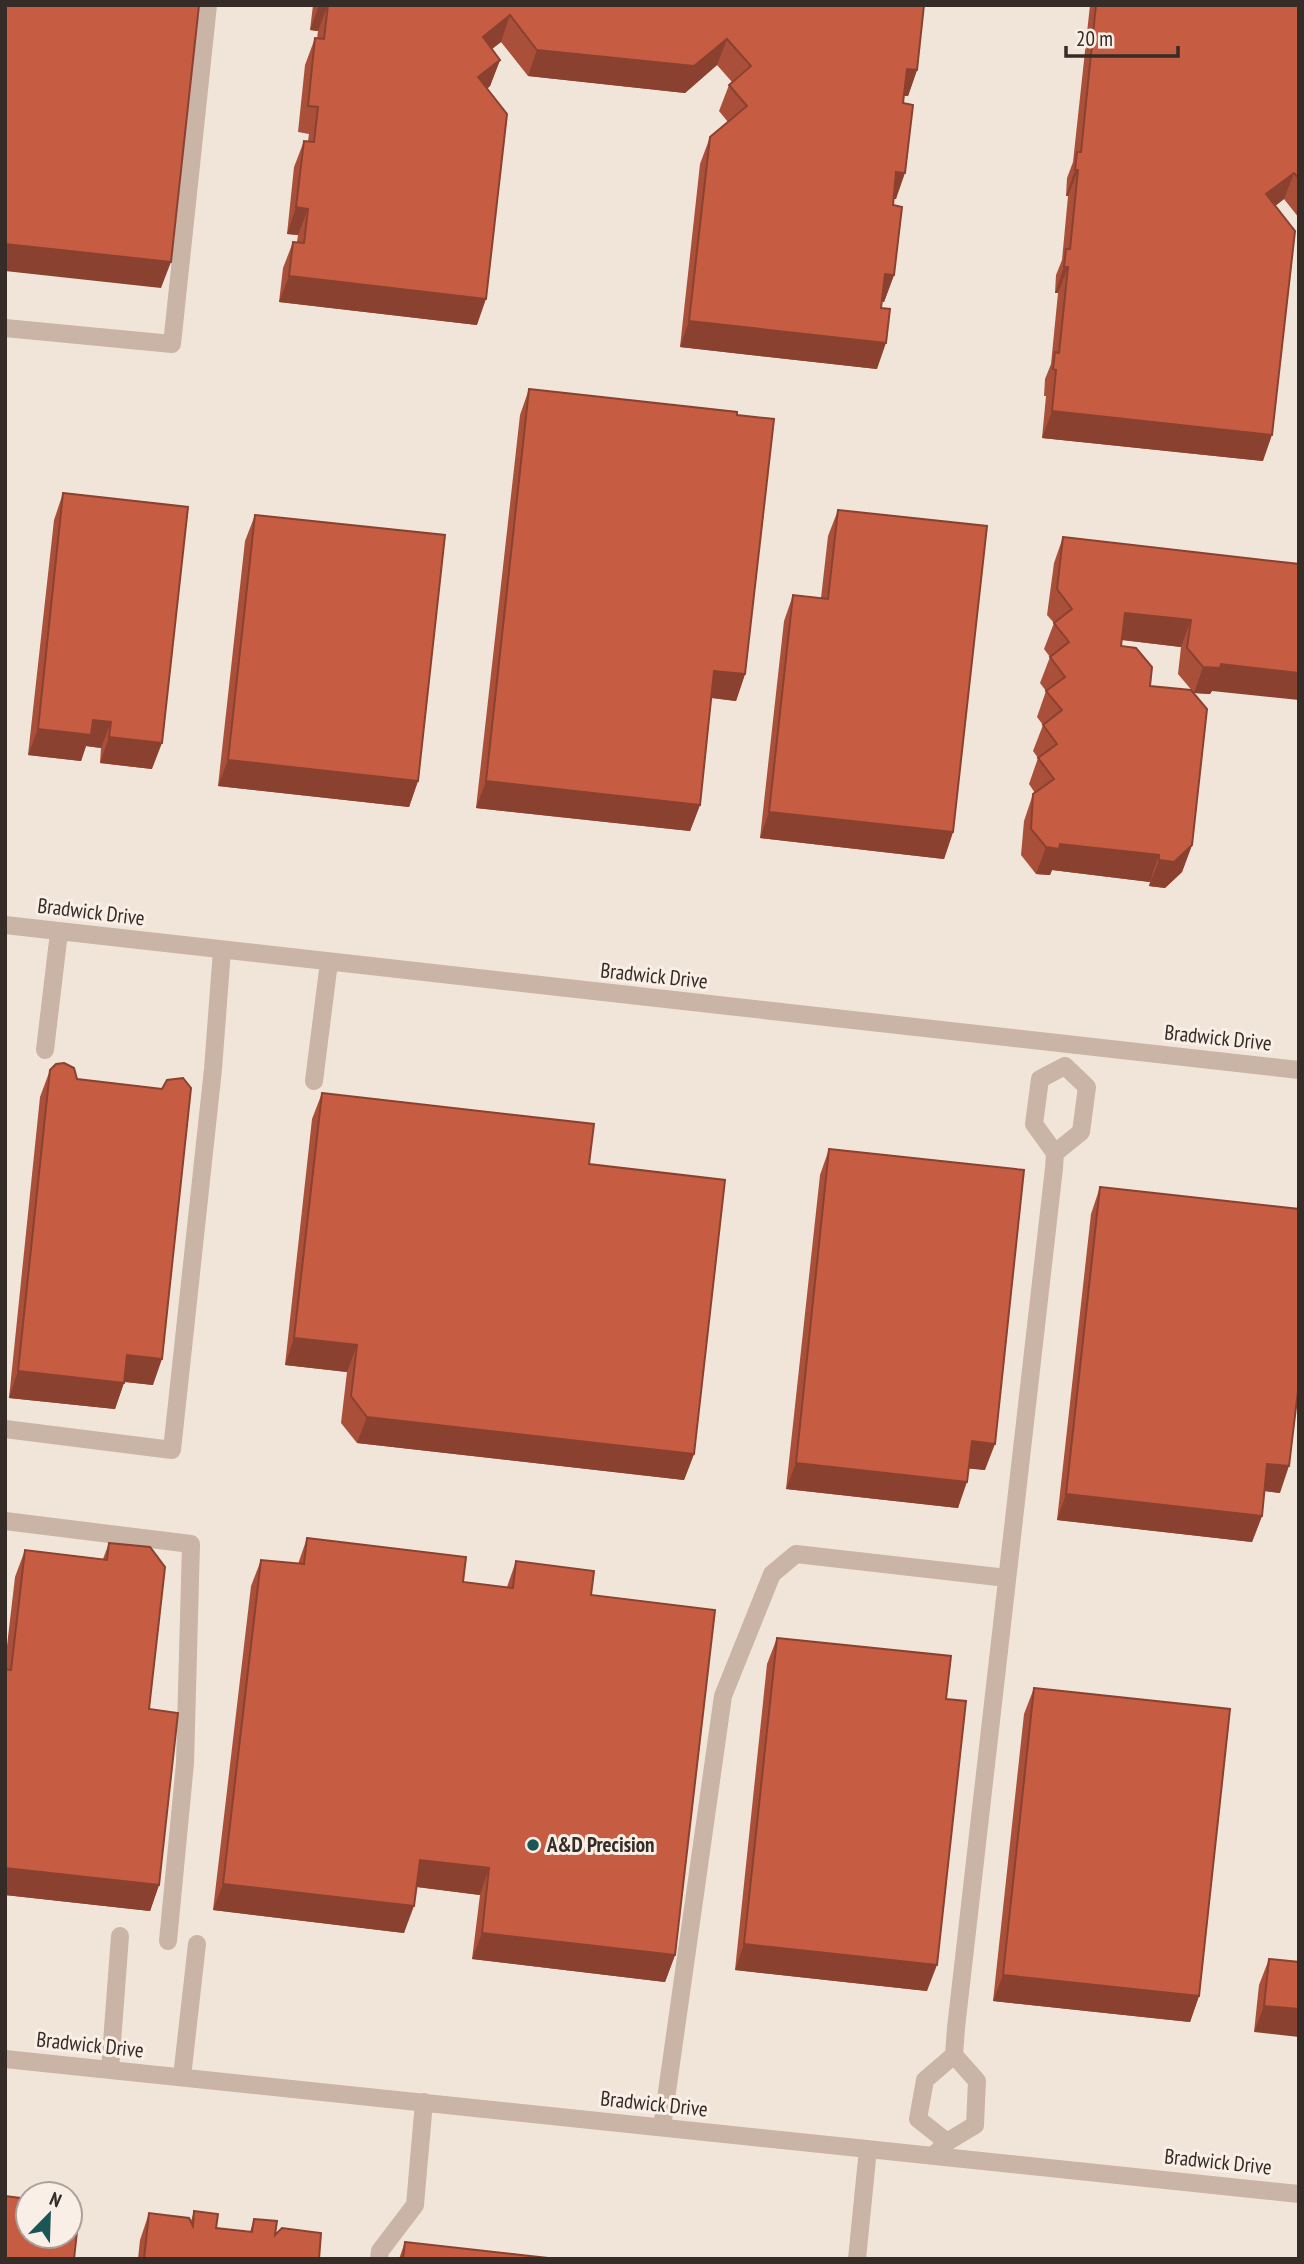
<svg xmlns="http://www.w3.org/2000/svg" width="1304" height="2264" viewBox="0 0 1304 2264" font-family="'PT Sans Narrow',sans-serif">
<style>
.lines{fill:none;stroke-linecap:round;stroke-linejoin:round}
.minor{stroke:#c9b4a6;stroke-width:18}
.wall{fill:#aa503a}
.shaded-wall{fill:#8b412f}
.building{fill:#c65d43;stroke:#8b412f;stroke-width:2}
.poi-dot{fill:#1c5556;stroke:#f9efe6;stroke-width:2.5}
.labels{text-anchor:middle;stroke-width:6;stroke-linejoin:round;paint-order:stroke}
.street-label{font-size:21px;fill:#352b27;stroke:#f9efe6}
.poi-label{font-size:21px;font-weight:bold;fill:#352b27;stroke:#f9efe6;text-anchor:start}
</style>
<rect width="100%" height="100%" fill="#f1e5da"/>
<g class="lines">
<path class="minor" d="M5,328L172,344L208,5
M5,925L1299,1070
M45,1050L59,932
M314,1081L329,962
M1055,1153L1081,1132L1087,1087L1065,1066
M5,1429L172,1450L213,1069L222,950
M5,1521L191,1544L185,1763L168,1941
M5,2059L1299,2194
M110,2069L120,1936
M182,2077L197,1944
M662,2127L723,1696L772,1574L796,1554L1007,1578
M947,2142L918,2119L925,2080L954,2055
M933,2156L947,2142L975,2125L977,2081L954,2055L956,2028L1054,1168L1055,1153L1034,1124L1040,1079L1065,1066
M379,2259L380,2251L415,2205L424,2102
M857,2259L868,2149"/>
</g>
<path class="wall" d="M313,5H924L917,70L908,96H904L896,199H893V205L894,275L884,302L881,301L877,369L680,347L700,164L710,137L728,122L719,111L729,85L732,82L717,65L685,93L528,76L501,42L492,49L500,60L490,86L487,89L477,325L279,302L283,268L293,242H297L298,235L287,234L294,167L304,141H308L309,134L298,132L305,65L315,38L317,39L318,31L310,30Z
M1090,5H1299V218L1284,199L1275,206L1263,461L1042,438L1046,396H1044L1045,379L1051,364L1058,293H1055L1056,275L1062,260L1068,196H1066L1067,178L1073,162Z
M529,389L745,674L736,701L711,698L700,805L690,831L476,808L520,415Z
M63,493L152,769L100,763L101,748L86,746L81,761L28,755L54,520Z
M838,510L953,832L944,859L760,838L784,621L793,595L821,598L828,536Z
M255,515L418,781L409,807L218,786L245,541Z
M1063,537L1299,564L1212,691L1210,694L1194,693L1178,674L1181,647L1121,640V646L1150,686L1192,845L1182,872L1165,888L1149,886L1150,882L1052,870L1050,875L1036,874L1021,855L1024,821L1033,794L1035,793L1029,784L1038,758L1033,751L1043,725L1037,717L1046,691L1040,683L1050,657L1044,649L1054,623L1047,615L1054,563Z
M50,1070L153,1385L124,1382L115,1409L9,1398L40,1097Z
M322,1093L589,1164L694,1454L684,1480L357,1443L341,1423L347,1372L285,1365L312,1119Z
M829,1149L985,1470L969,1468L958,1508L786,1489L820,1175Z
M1100,1187L1280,1493L1264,1491L1262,1516L1252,1542L1057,1520L1091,1214Z
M307,1538L463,1582L507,1587L516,1561L591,1595L675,1955L665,1982L472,1959L480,1895L416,1887L404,1933L213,1910L251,1586L261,1560L298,1564Z
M109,1543L149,1709L159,1885L150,1911L5,1895V1663L15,1577L25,1550L103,1559Z
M777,1638L946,1699L927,1991L735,1970L767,1664Z
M1034,1688L1199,1996L1190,2022L993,2001L1024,1714Z
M1269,1959L1299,1962L1254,2032L1259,1985Z
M194,2211L216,2228L250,2232L254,2219L275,2235L319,2259H138L140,2240L149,2213L191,2221Z
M405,2242L556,2259H399Z"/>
<path class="shaded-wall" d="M319,5H328L318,31L310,30Z
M510,15L501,42L473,63L483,37Z
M727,39L717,65L685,93L528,76L537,50Z
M500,60L490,86L468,103L478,77Z
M907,69L917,70L908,96L897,95Z
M1075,170H1078L1068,196H1066Z
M896,172L905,173L896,199H887Z
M1294,173L1284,199L1256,221L1266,194Z
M296,207L308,209L298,235L287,234Z
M5,244L171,262L161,288L5,271Z
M1064,267H1068L1058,293H1055Z
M885,274L894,275L884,302L875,300Z
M289,276L486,299L477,325L279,302Z
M689,321L886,343L877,369L680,347Z
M1052,411L1272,435L1263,461L1042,438Z
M1125,613L1191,620L1181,647L1115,639Z
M1221,664L1299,673V700L1212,691L1210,694L1194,693L1203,667Z
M714,671L745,674L736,701L705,697Z
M93,720L111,722L101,748L86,746L81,761L28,755L38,729Z
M109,737L162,743L152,769L100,763Z
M228,760L418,781L409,807L218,786Z
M486,781L700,805L690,831L476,808Z
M769,812L953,832L944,859L760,838Z
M1060,844L1159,855L1150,882L1052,870L1050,875L1036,874L1046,847Z
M1192,845L1182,872L1165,888L1149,886L1159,860Z
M294,1338L357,1345L347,1372L285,1365Z
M127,1355L162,1359L153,1385L118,1381Z
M18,1371L124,1383L115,1409L9,1398Z
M367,1417L694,1454L684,1480L357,1443Z
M972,1441L995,1444L985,1470L962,1468Z
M796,1463L967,1482L958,1508L786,1489Z
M1267,1464L1289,1466L1280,1493L1258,1490Z
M1066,1494L1262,1516L1252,1542L1057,1520Z
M420,1860L489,1868L480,1895L410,1886Z
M5,1868L159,1885L150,1911L5,1895Z
M223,1884L414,1906L404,1933L213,1910Z
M482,1933L675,1955L665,1982L472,1959Z
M744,1944L937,1965L927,1991L735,1970Z
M1003,1975L1199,1996L1190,2022L993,2001Z
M1264,2006L1299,2009V2037L1254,2032Z"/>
<path class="building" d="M5,5H199L171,262L5,244Z
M328,5H924L917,70L907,69L903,103L913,105L905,173L896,172L893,205L902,207L894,275L885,274L881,308L890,309L886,343L689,321L710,137L747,106L729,85L751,66L727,39L694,66L537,50L510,15L483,37L500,60L478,77L507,114L486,299L289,276L293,242L304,243L308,209L296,207L304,141L314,142L318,107L308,106L315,38L324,39Z
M1096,5H1299V179L1294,173L1266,194L1295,231L1272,435L1052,411L1056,370L1053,369L1055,352L1059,353L1068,267H1064L1066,249H1070L1078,170H1075L1077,152H1081Z
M529,389L737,412V415L774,419L745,674L714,671L700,805L486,781Z
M63,493L188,507L162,743L109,737L111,722L93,720L91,735L38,729Z
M838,510L987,526L953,832L769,812L793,595L828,599Z
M255,515L445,535L418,781L228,760Z
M1063,537L1299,564V673L1221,664L1220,668L1203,667L1187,648L1191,620L1125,613L1121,646L1136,648L1152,667L1150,686L1191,690L1207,709L1192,845L1174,862L1159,860V855L1060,844L1059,849L1046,847L1031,829L1033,794L1054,779L1038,758L1057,744L1043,725L1062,710L1046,691L1065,677L1050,657L1069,642L1054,623L1072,609L1057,589Z
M64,1063L74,1068L77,1079L162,1089L167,1080L183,1078L191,1088L162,1359L127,1355L124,1383L18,1371L50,1070L56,1064Z
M322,1093L594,1124L589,1164L725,1180L694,1454L367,1417L351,1396L357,1345L294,1338Z
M829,1149L1024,1170L995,1444L972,1441L967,1482L796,1463Z
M1100,1187L1299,1209V1382L1289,1466L1267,1464L1262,1516L1066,1494Z
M307,1538L466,1557L463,1582L513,1588L516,1561L594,1571L591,1595L715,1610L675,1955L482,1933L489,1868L420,1860L414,1906L223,1884L261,1560L304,1564Z
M109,1543L150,1547L165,1567L149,1709L178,1713L159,1885L5,1868V1669L11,1670L25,1550L107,1560Z
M777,1638L951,1656L946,1699L966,1701L937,1965L744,1944Z
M1034,1688L1230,1709L1199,1996L1003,1975Z
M1269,1959L1299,1962V2009L1264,2006Z
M5,2196L28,2199V2236H70V2203L80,2204L74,2259H5Z
M194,2211L218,2214L216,2228L252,2232L254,2219L277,2221L275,2235L282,2228L321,2233L319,2259H144L149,2213L189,2218L193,2226Z
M405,2242L557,2259H403Z"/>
<circle class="poi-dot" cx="533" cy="1845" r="7"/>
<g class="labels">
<g class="street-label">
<text transform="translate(91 912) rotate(7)" y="7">Bradwick Drive</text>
<text transform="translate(654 976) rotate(6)" y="7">Bradwick Drive</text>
<text transform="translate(1218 1038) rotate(6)" y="7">Bradwick Drive</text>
<text transform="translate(90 2045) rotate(6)" y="7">Bradwick Drive</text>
<text transform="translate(654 2104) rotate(6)" y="7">Bradwick Drive</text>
<text transform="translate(1218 2162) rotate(6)" y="7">Bradwick Drive</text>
</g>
<g class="poi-label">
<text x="547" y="1852">A&amp;D Precision</text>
</g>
</g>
<rect width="1304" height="2264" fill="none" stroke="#352b27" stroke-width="14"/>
<g transform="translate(49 2215) rotate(23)"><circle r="33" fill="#f9efe6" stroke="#aba19a" stroke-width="2"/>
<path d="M0-5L12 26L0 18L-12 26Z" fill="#1c5556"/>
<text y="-10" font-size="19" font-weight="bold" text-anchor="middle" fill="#352b27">N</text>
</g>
<path d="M1066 46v10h112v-10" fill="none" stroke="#352b27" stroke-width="3.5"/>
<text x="1076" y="46" font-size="21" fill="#352b27" stroke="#f9efe6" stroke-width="5" paint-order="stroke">20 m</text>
</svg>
